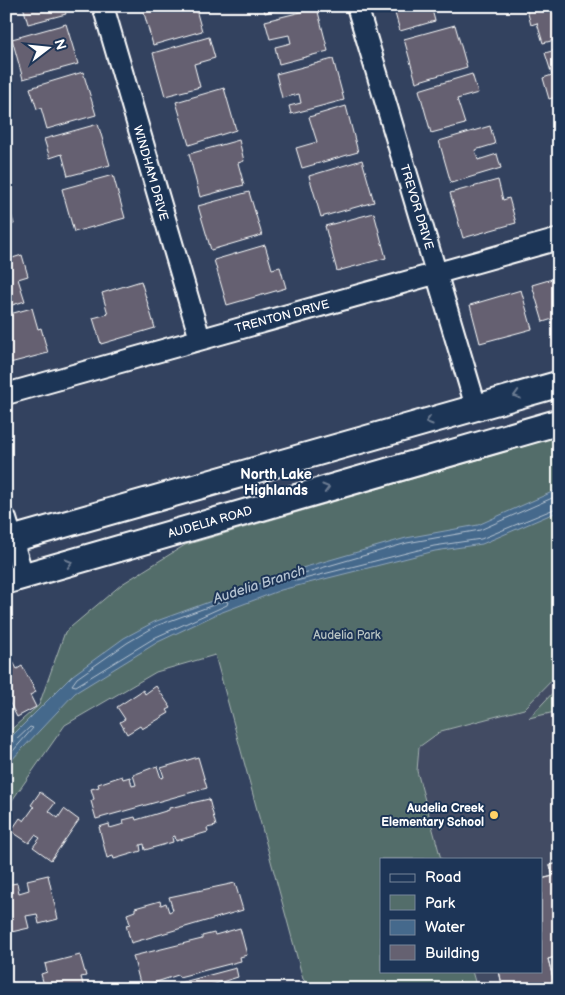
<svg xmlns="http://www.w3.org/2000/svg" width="565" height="995" viewBox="0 0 565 995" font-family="'Balsamiq Sans',sans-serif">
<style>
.built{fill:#424b64}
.green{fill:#536d6a;stroke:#a9b6b4}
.water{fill:#45698c;stroke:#8fa5ba}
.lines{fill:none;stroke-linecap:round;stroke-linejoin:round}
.shore{stroke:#b5c3d1;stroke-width:1}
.building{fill:#656171;stroke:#fff}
.minor-casing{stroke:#fff;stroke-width:24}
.major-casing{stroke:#fff;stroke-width:29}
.minor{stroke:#1d3557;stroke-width:20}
.major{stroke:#1d3557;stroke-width:25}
.oneway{stroke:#6c7c92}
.poi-dot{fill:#ffd166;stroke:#1d3557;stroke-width:2}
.labels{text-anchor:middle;stroke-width:4;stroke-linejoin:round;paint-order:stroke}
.street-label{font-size:12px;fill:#fff;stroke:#1d3557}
.park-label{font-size:12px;fill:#bac5c3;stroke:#1d3557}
.poi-label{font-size:12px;font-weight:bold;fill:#fff;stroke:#1d3557;text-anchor:end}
.neighbourhood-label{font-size:14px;font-weight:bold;fill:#fff;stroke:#1d3557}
.water-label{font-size:14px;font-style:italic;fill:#b5c3d1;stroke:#1d3557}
</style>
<rect width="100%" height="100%" fill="#33425f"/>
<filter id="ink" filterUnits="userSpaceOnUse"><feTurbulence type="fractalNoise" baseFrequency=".02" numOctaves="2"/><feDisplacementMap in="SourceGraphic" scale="10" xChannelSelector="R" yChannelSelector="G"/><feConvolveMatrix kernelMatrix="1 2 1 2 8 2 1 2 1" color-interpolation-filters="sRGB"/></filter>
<g filter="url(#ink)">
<path class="built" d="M559,674V989H477L472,971H541V859H441L417,771L419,747L441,731L524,709Z"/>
<path class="green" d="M559,436V673L524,709L441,731L419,747L417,771L441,859H381V971H472L477,989H312L303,979L215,655L156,672L65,725L6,809V734L39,705L65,632L122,584L185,545Z
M559,686V711L529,718Z"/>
<path class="water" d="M559,489V511L482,544L435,551L281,590L217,614L158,642L75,693L6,766V742L73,675L124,638L154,622L302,568L406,538L478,525Z"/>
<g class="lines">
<path class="shore" d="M559,495L480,530L407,543L304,573L295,576L293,579L296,581L434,546L481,539L559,507
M225,601L228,602L227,605L156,637L76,686L72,685L77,678L127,643L156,626Z
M6,745L12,744L30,727L33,728L6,759"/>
</g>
<path class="building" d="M23,6H64L66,14L28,24Z
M142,6H195L202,31L153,45Z
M263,6H290L265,13Z
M393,6H431L435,21L400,31Z
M526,6H559V39L543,43L537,23L531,25Z
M317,8L328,51L279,64L275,47L291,43L289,35L270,39L265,21Z
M66,24L78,64L23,79L12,39Z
M455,25L467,67L416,82L404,39Z
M209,37L215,58L194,64L200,87L165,96L153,53Z
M559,49V96L549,99L543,78L552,75L545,53Z
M333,59L344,100L291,114L289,106L301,103L299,94L282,98L276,74Z
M83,72L96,115L47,129L41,108L37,109L30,88Z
M472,74L478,93L457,99L465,124L431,133L419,90Z
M224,88L236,130L189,145L176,102Z
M346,106L358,152L302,168L296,148L317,142L309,117Z
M98,124L110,165L68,176L62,154L50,158L44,139Z
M490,126L495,144L475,150L478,160L497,154L501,168L451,183L439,141Z
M239,140L244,161L238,163L244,185L200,197L189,154Z
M362,160L374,202L321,217L309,176Z
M113,175L125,218L74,232L62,189Z
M498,180L503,200L509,198L516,223L463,238L450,193Z
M249,192L262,235L211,250L198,206Z
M6,203H8L14,224L6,227Z
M374,213L386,258L337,271L325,226Z
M265,245L272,269L280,267L286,288L227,305L214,260Z
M22,255L28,276L18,279L25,301L6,307V260Z
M559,277V317L543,322L532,285Z
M141,281L155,328L101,344L93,318L108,314L102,293Z
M521,290L532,329L480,343L470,305Z
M32,308L38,329L41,328L48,353L6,364V315Z
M11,658L17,669L22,666L36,692L30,695L36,707L17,717L6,696V660Z
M156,686L171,708L167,710L169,713L142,729L140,726L127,734L120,722L125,719L117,707L143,690L145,694Z
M198,757L207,788L96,819L91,801L94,799L91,789L99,787L98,784L122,776L123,779L130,777L132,786L136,785L133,775L157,766L161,778L164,777L161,768Z
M40,792L55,803L49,811L58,818L64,809L79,820L51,860L33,847L40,838L35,835L29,843L11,831L20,818L24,821L34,807L31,805Z
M209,799L216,826L207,828L208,832L176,841L175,836L172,837L173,842L145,850L144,844L140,845L141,851L114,859L113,856L107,858L99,827L109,824L110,828L124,824L123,820L135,817L136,820L169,810V808Z
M559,863V956L548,959L556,989H503L499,971H541V879L553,876L550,865Z
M559,863V956L548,959L556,989H503L499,971H541V879L553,876L550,865Z
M48,875L58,919L39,924L37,914L26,916L29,928L7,933L6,885L17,883L19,893L29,890L27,880Z
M235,883L243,910L131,943L126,925L130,924L127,914L135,911V908L160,901L161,905L166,903L169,912L173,910L169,897Z
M240,928L247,955L240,957L241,961L179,977L178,975L141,987L133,956L202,939V936L214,933L215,935Z
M80,955L86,976L81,977L84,988L89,986L90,989H45L41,974L47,972L45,964Z
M236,968L238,977L199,989H157Z"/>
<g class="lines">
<defs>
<path id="minor" d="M103,6L200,339
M357,6L476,407
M6,394L559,239
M6,519L23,576"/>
<path id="major" d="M6,541L559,384
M6,581L559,422"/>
</defs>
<use href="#minor" class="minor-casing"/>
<use href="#major" class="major-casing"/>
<use href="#minor" class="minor"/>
<use href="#major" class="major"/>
</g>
<defs><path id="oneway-chevron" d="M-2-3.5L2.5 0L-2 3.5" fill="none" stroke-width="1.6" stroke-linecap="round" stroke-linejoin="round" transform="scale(1.25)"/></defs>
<g class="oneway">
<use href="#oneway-chevron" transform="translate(517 395) rotate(164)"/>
<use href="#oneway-chevron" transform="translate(429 421) rotate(164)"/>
<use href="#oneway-chevron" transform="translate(326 488) rotate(-16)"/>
<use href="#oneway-chevron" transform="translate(69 563) rotate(-16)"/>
</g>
</g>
<circle class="poi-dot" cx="494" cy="815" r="5"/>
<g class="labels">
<g class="street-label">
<text transform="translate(151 173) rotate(74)" y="4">WINDHAM DRIVE</text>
<text transform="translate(417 207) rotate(73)" y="4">TREVOR DRIVE</text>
<text transform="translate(282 316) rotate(-15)" y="4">TRENTON DRIVE</text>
<text transform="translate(210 522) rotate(-16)" y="4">AUDELIA ROAD</text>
</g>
<g class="park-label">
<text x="347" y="639">Audelia Park</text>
</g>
<g class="poi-label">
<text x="484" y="812">Audelia Creek<tspan x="484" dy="14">Elementary School</tspan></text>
</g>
<g class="neighbourhood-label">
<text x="276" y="479">North Lake<tspan x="276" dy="16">Highlands</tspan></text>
</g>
<g class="water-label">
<text transform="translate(259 584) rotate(-18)" y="5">Audelia Branch</text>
</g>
</g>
<rect width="565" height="995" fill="none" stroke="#1d3557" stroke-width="25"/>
<rect x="12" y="12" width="540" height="970" fill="none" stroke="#fff" stroke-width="2" filter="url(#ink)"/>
<rect x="380" y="858" width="162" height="115" fill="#1d3557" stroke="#77869a"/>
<rect x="390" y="874" width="25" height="8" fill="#1d3557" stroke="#77869a"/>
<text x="425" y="882" font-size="15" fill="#ffffff">Road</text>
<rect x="390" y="895" width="25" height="15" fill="#536d6a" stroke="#77869a"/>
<text x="425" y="908" font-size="15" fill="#ffffff">Park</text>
<rect x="390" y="920" width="25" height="15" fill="#45698c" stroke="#77869a"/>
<text x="425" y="932" font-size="15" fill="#ffffff">Water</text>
<rect x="390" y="945" width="25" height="15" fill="#656171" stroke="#77869a"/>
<text x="425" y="958" font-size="15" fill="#ffffff">Building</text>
<g transform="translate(48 48) rotate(74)" stroke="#1d3557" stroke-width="4" paint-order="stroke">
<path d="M0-4L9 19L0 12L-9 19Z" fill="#ffffff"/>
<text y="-8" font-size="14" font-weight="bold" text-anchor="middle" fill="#ffffff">N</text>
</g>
</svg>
